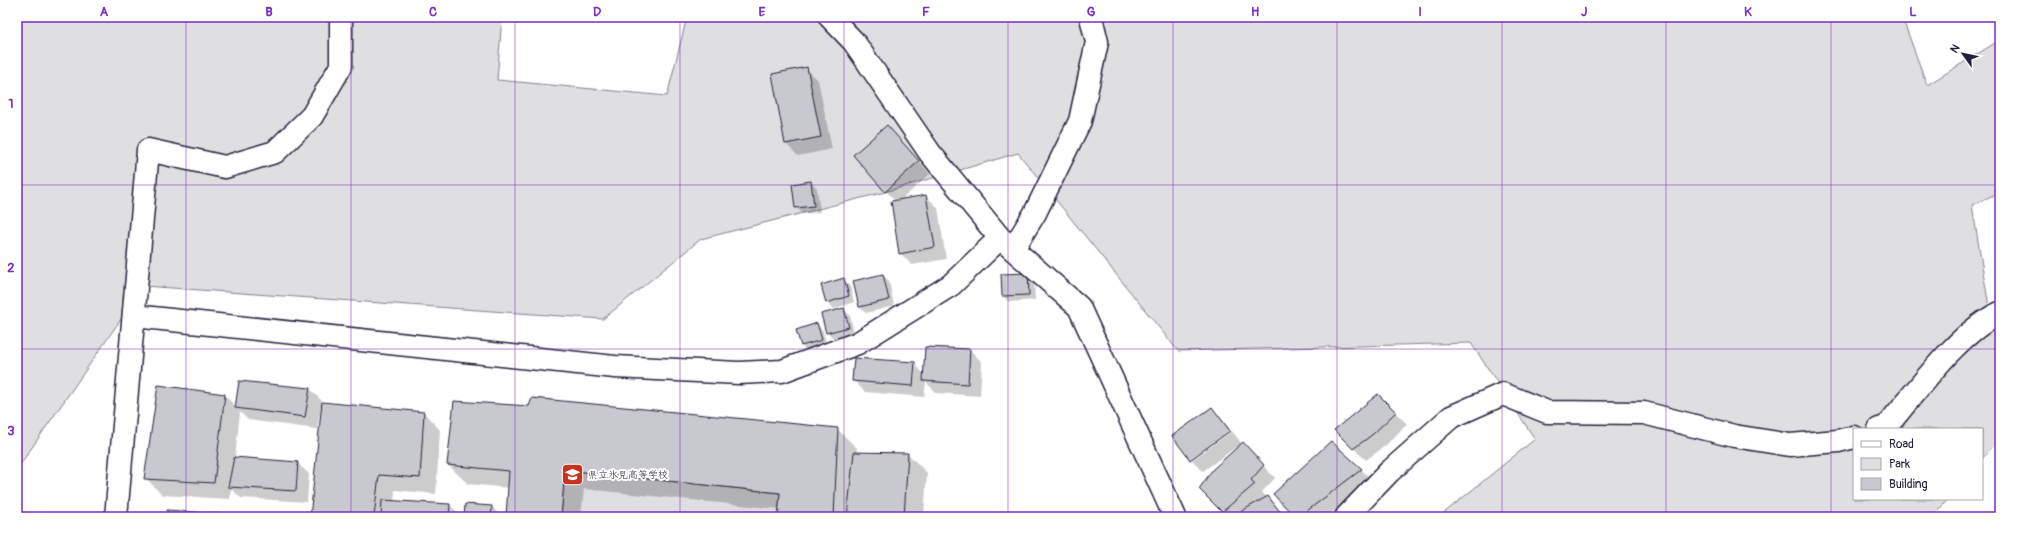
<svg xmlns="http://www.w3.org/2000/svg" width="2017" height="534" viewBox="0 0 2017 534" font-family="Pangolin,'Klee One',sans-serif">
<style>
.green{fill:#dfdfe2;stroke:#80808e}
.shadow{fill:#0003}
.building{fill:#c8c8cf;stroke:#22223b}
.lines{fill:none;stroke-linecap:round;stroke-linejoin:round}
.minor-casing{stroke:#22223b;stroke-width:25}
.minor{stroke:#fff;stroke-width:22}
.grid{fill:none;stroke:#7b2cbf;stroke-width:1;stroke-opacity:0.55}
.labels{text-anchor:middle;stroke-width:4;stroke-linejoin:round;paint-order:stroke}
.poi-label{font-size:10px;fill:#22223b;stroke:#fff;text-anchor:start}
.neatline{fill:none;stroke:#7b2cbf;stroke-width:1.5}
.grid-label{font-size:13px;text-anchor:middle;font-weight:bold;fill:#7b2cbf}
</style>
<rect width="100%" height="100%" fill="#fff"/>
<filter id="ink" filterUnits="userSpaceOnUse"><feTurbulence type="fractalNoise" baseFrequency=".025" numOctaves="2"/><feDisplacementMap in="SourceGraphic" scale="8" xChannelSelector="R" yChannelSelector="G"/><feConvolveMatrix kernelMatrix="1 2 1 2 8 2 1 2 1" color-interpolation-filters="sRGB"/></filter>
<g filter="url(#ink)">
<path class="green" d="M17,17H502L497,80L667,96L687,17H1902L1927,85L2000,40V192L1972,205L2000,373V438L1982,459V429H1854V499H1948L1933,517H1439L1535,439L1471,343L1178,351L1018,153L885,192L701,239L603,319L144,286L17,469Z
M565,470L780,493L778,517H561Z"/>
<path class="shadow" d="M806,68L818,80L832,149L798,156L786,144L773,75Z
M898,138L930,174L900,201L926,196L938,208L946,259L912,265L900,253L896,201L886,191Z
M811,182L817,188L820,212L803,214L796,207Z
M1028,274L1034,280L1035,300L1009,302L1003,296Z
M883,275L889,281L894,306L866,313L859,307Z
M844,280L850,286L854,302L833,309L827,303Z
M843,309L850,315L854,333L833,338L827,332Z
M817,324L823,331L827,346L808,352L802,346Z
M970,350L982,362L980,396L936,393L926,382L924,397L865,392L853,380L914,363L924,374Z
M240,382L310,389L322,401L321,403L424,413L440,430L436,494L395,490L394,502L450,505L462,517H311L322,407H321L317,429L248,420L240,412L235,458L297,463L309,474L307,502L241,498L231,489L230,499L162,495L146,478L224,394L236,407Z
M1378,395L1407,424L1385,446L1366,460L1335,430Z
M1211,408L1231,430L1191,459L1173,436Z
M837,429L857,448L856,453L908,454L927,473L924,517H779L780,509L584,489L581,517H507L509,488L468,484L448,465Z
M1232,431L1242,444L1275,478L1262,492L1286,517H1229L1201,489L1240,446L1239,445L1203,471L1192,460Z
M1361,469L1373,481L1326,517H1297Z
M492,507L502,517H465Z"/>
<path class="building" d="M807,67L821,137L785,144L772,74Z
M887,125L919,161L885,192L853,155Z
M811,181L814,206L795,208L792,184Z
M926,195L935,247L899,254L891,201Z
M1028,273L1029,295L1002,296L1001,274Z
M883,274L889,300L859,307L853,281Z
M844,278L849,296L826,303L821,285Z
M844,308L849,327L826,333L821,314Z
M817,323L822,340L801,346L796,330Z
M925,347L970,349L968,384L923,381Z
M854,358L915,362L913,386L852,381Z
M239,381L310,388L305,417L235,408Z
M158,385L225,394L214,483L144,479Z
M1378,394L1396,412L1373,434L1353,449L1334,430Z
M532,398L838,428L834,517H778L780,493L565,470L561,517H506L509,471L447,465L454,401L529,406Z
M322,402L424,412L420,478L379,475L374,517H310Z
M1212,407L1230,431L1190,460L1172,436Z
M1331,441L1362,469L1299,517H1295L1273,494Z
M1243,442L1264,465L1251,480L1255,484L1222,512L1199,489L1213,469Z
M854,452L908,453L904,517H847Z
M234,457L298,462L296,491L228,487Z
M1268,496L1284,517H1231Z
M382,500L450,504L449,517H381Z
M465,504L492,506L491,517H464Z
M167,510L261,517H167Z"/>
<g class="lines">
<defs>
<path id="minor" d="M830,17L854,42L930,153L1000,238L1079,307L1175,517
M1013,249L1035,213L1080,121L1097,42L1091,17
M134,316L615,367L739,373L782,371L858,343L951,285L1000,238
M1879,429L1886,427C1917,391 1958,332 2000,313
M116,517L148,150L225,167L275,152L312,116L341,66V17
M1346,517L1389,472L1451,417L1503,394L1547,412L1644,413L1734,436L1790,445L1838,441L1854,437"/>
</defs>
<use href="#minor" class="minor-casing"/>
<use href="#minor" class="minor"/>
</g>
</g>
<path class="grid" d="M186,17V517M351,17V517M515,17V517M680,17V517M844,17V517M1008,17V517M1173,17V517M1337,17V517M1502,17V517M1666,17V517M1831,17V517M17,185H2000M17,349H2000"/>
<defs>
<symbol id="school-square" viewBox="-11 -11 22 22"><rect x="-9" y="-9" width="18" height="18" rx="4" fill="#c8321e" stroke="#fff"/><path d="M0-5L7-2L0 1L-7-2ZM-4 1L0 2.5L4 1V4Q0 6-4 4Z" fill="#fff"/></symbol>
</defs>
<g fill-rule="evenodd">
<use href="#school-square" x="560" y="462" width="25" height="25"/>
</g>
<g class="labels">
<g class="poi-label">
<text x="588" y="478">県立氷見高等学校</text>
</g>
</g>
<rect width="2017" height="534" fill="none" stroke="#fff" stroke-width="44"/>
<rect x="1853" y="428" width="130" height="72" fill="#ffffff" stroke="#a7a7b1"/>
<rect x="1861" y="441" width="20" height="6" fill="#ffffff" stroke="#a7a7b1"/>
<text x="1889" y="448" font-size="12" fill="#22223b">Road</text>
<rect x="1861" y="458" width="20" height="12" fill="#dfdfe2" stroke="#a7a7b1"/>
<text x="1889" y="468" font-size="12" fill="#22223b">Park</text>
<rect x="1861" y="478" width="20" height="12" fill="#c8c8cf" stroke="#a7a7b1"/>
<text x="1889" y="488" font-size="12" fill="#22223b">Building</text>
<g transform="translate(1963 54) rotate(303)" stroke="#ffffff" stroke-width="3" paint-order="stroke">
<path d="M0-3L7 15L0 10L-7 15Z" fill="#22223b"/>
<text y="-6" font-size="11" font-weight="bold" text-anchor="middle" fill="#22223b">N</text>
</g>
<rect x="22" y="22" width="1973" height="490" class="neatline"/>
<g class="grid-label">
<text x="104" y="16">A</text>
<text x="269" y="16">B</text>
<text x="433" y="16">C</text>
<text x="597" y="16">D</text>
<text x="762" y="16">E</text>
<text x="926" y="16">F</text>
<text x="1091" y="16">G</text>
<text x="1255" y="16">H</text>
<text x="1420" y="16">I</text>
<text x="1584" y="16">J</text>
<text x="1748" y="16">K</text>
<text x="1913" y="16">L</text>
<text x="11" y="108">1</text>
<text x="11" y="272">2</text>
<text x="11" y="435">3</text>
</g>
</svg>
